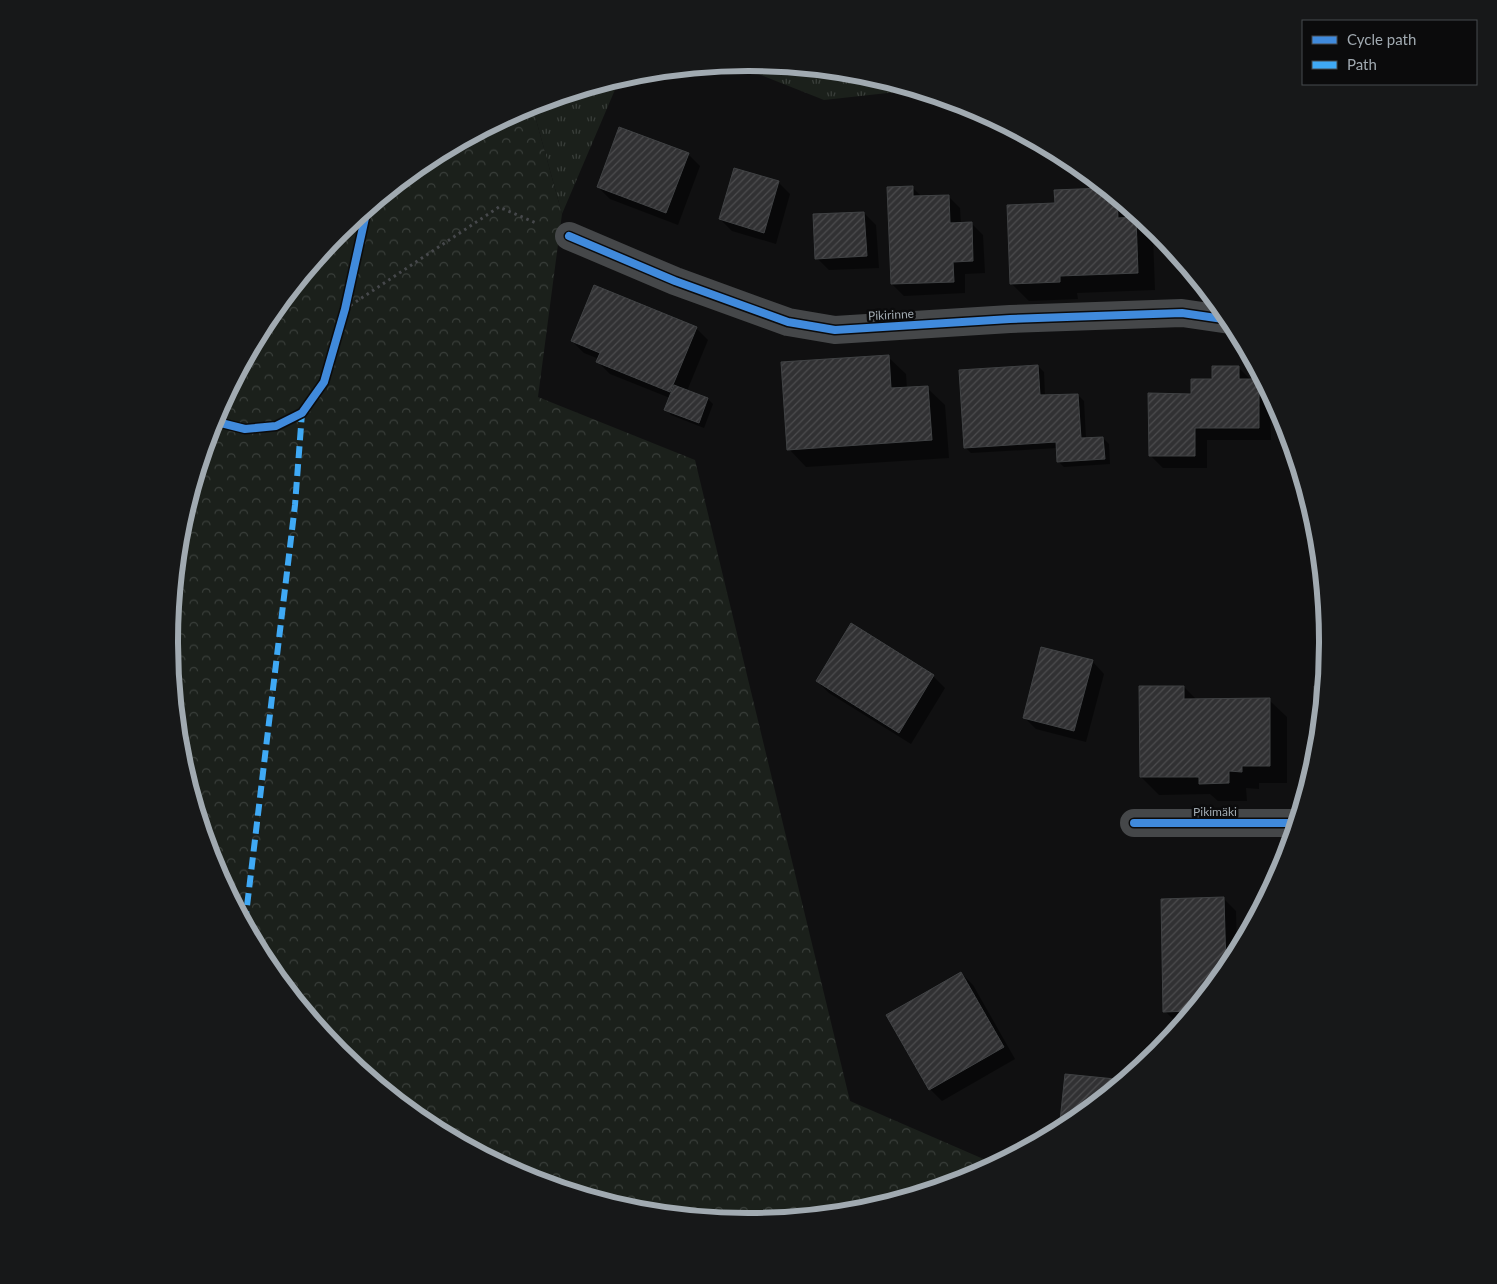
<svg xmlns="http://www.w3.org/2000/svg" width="1497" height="1284" viewBox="0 0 1497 1284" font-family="Lato,sans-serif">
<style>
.grass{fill:url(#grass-tufts)}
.forest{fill:url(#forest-crowns)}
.shadow{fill:#0007}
.building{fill:url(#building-hatch);stroke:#404244}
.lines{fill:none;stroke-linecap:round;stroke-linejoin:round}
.path{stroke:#46484b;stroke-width:3;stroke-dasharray:2.5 4;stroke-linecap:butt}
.street{stroke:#454749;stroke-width:28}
.quiet{stroke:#3fa9f5;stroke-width:6;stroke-dasharray:12 6;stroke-linecap:butt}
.cycleway-casing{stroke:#0b0b0c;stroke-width:11}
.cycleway{stroke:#408adc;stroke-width:8}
.labels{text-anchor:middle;stroke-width:5;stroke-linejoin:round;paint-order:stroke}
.street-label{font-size:12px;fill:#a1aab1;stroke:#0b0b0c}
.rim{fill:none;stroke:#a1aab1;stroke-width:6}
</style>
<defs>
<pattern id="grass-tufts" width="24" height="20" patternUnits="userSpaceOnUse" patternTransform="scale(1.25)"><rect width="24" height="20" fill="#1b201b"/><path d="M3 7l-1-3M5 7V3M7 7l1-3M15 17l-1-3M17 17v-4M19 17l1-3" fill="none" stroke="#393e3a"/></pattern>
<pattern id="forest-crowns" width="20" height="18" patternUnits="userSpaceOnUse" patternTransform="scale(1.25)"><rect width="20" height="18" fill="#1b201b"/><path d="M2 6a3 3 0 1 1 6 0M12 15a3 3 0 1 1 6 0" fill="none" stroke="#393e3a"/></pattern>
<pattern id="building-hatch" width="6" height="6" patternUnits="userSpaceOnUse" patternTransform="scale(1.25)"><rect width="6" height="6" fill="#313133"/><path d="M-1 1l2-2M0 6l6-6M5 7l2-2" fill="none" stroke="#4c4c4e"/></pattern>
</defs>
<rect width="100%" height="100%" fill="#101011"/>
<path class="grass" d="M749,63L862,74L915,90L824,100L733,64Z
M620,78L562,214L532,105Z"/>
<path class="forest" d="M532,105L562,214L538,397L695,460L850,1101L995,1164L970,1177L861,1210L748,1221L635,1210L526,1177L426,1124L339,1052L267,964L213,863L180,755L169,642L180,529L213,420L267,320L339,232L427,160Z"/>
<path class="shadow" d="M688,154L700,166L678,225L610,199L598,187Z
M778,182L790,194L776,244L732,231L720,219Z
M912,187L922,197L948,196L960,208L961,224L971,223L983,235L985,273L965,274V293L904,296L892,284Z
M1106,189L1134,212V218L1153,236L1155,290L1077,293L1078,299L1029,301L1011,283L1056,204V192Z
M864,213L876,225L879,268L829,270L817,258Z
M696,328L708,340L687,391L708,399L713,404L704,428L671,415L666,409L670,398L610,374L598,362L599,359L584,353L572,341Z
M888,357L906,374L907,389L927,388L945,405L949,458L806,467L789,449Z
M1038,366L1044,372L1045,396L1078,395L1084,401L1086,439L1103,438L1109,444L1110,464L1064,467L1058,461L1057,448L971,453L965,447Z
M1238,367L1250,379L1258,380L1267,389L1270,395L1271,440H1207V468H1163L1151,456L1192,395L1213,380Z
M852,625L933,676L945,688L911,744L829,693L817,681Z
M1092,661L1104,674L1086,742L1036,729L1024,717Z
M1184,687L1197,700H1269L1287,717V783H1259V789L1246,788L1247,801H1218L1210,794L1159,795L1141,777Z
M1224,899L1236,911L1237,952L1230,964L1182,1023H1177L1165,1011Z
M961,973L973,985L1015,1059L942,1101L930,1089Z
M1115,1080L1119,1084L1070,1124L1061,1129Z"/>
<path class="building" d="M619,127L689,153L666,213L597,187Z
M734,168L779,181L764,233L719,219Z
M913,186V196L949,195L950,223L972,222L973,261L953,262L954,282L891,284L887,187Z
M1104,188L1117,198L1118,218L1136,217L1138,273L1060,276V282L1010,284L1007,205L1055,203L1054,190Z
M864,212L867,256L815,259L813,214Z
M594,285L697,327L670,392L596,362L600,353L571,341Z
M889,355L891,388L928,386L932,440L787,450L781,362Z
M1038,365L1040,395L1078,394L1081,438L1103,437L1105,459L1057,462L1056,442L964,448L959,370Z
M1212,366H1239V379H1259V428H1195V456H1149L1148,393L1191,394V379H1212Z
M674,385L708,398L699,423L664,410Z
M851,623L934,675L899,733L816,681Z
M1041,647L1093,660L1074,731L1023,718Z
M1139,686H1184V699L1270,698V766H1242V772L1229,771V783L1199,784V777H1140Z
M1314,686H1324L1317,755L1313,768Z
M1224,897L1226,969L1191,1011L1163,1012L1161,899Z
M961,972L1004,1047L929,1090L886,1015Z
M1065,1074L1115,1079L1114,1088L1070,1124L1059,1130Z"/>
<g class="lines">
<path class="path" d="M345,309L499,207L536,223"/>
<path class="street" d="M569,236L675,281L788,322L835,330L1010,319L1182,313L1230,320
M1134,823H1296"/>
<path class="quiet" d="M245,923L295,505L302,413"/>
<defs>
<path id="cycleway" d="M569,236L675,281L788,322L835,330L1010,319L1182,313L1230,320
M213,421L245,429L276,426L302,413L324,382L345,309L367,209
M1134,823H1296"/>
</defs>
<use href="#cycleway" class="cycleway-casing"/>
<use href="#cycleway" class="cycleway"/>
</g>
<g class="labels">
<g class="street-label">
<text transform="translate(891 315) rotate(-3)" y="4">Pikirinne</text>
<text x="1215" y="816">Pikimäki</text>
</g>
</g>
<path d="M0 0H1497V1284H0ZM748 71H749A570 570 0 0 1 1319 641V643A570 570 0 0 1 749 1213H748A570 570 0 0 1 178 643V641A570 570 0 0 1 748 71Z" fill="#171819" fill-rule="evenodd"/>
<path class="rim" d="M748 71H749A570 570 0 0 1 1319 641V643A570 570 0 0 1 749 1213H748A570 570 0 0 1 178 643V641A570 570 0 0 1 748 71Z"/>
<rect x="1302" y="20" width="175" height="65" fill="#0b0b0c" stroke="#474b4e"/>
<rect x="1312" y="36" width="25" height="8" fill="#408adc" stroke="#474b4e"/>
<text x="1347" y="45" font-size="15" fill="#a1aab1">Cycle path</text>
<rect x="1312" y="61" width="25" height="8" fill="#3fa9f5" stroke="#474b4e"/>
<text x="1347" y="70" font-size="15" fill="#a1aab1">Path</text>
</svg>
